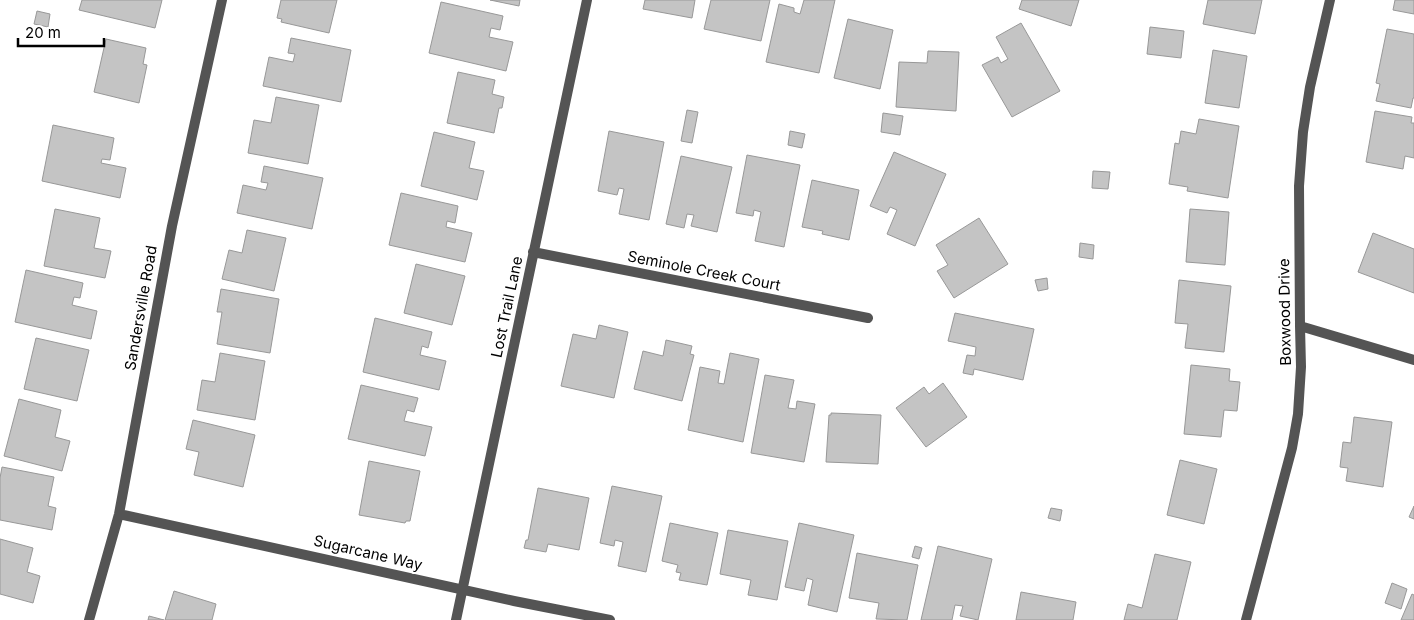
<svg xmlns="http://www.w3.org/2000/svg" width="1414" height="620" viewBox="0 0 1414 620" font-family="Inter,sans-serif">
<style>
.building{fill:#c4c4c4;stroke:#989898}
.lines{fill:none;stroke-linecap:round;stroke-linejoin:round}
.minor{stroke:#545454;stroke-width:10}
.labels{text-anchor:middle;stroke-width:4;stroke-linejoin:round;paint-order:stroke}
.street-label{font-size:15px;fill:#000;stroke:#fff}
</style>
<rect width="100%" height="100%" fill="#fff"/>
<path class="building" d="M82,0H162L155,28L79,10Z
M281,0H337L329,33L281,22L282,19L277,18Z
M490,0H520L519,6Z
M645,0H695L692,18L643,9Z
M711,0H770L761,41L704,29Z
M804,0H835L819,73L766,62L779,4L794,8V12L800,14Z
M1022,0H1079L1071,26L1019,9Z
M1208,0H1262L1255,34L1203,24Z
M1395,0H1414V14L1393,10Z
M441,2L503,16L500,30L491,28L489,37L513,42L506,71L429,53Z
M37,11L50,14L48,27L34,24Z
M848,19L893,30L880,89L834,78Z
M1021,23L1060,91L1012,117L982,65L998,57L1001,63L1008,59L996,37Z
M1150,27L1184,31L1181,58L1147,54Z
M1387,29L1414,34V98H1413L1411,108L1376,101L1380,84L1376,83Z
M291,38L351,50L341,102L263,86L269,57L293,62L295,54L288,53Z
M106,39L146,48L143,64L147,65L139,103L94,92Z
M1213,50L1247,56L1239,108L1205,103Z
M928,51L959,52L956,111L896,107L899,62L927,63Z
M458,72L495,80L492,94L504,97L502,108H499L494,133L447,123Z
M276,97L319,105L308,164L248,153L254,120L271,123Z
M687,110L698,112L692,143L681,141Z
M1375,111L1412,117L1411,123H1414V158L1405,156L1403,169L1366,162Z
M883,113L903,116L900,135L881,132Z
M1199,119L1239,126L1228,198L1187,191L1188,187L1169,184L1175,143L1179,144L1181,131L1196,134Z
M53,125L114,138L110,160L102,159L101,163L126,168L120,198L42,181Z
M609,131L664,142L649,220L619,214L624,189L619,188L617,195L598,191Z
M790,131L805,134L802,148L788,145Z
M434,132L475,142L469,168L484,171L477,200L421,186Z
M894,152L946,174L915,246L887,234L897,210L890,207L887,213L870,206Z
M747,155L800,165L784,247L755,241L761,212L754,210L753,216L736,213Z
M681,156L732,167L717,232L691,226L694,215L687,214L684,228L666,224Z
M264,166L323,178L312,229L237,213L243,185L266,190L268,183L261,182Z
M1093,171L1110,172L1108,189L1092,188Z
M812,180L859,190L849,240L822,234L823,231L802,227Z
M401,193L458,206L455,223L447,221L446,227L472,233L465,262L389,245Z
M55,209L100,218L94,248L111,251L105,278L44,266Z
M1190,209L1229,212L1225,265L1186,262Z
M979,218L1008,264L954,298L937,271L948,265L936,245Z
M247,230L286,238L274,291L222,279L229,250L242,253Z
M1373,233L1414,249V293L1358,272Z
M1080,243L1094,245L1093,259L1079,257Z
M416,264L465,276L452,325L404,313Z
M26,270L83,283L80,298L74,297L72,305L97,311L91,339L15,322Z
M1047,278L1048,289L1038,291L1035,280Z
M1179,280L1231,286L1224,352L1185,348L1188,324L1175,323Z
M221,289L279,299L270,353L217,344L222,312H217Z
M955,313L1034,329L1023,380L974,369L973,375L963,373L967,355L975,356L976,347L948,341Z
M375,318L432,332L428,348L422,346L420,355L446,361L439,390L363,372Z
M599,325L628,332L614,398L561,386L573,334L596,339Z
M36,338L89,350L77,401L24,389Z
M666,340L692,346L690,354L694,355L682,401L634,389L643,351L663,356Z
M220,353L265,361L255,420L197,410L202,380L215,382Z
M730,353L759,359L743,442L688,430L700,367L720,371L718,383L724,384Z
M1191,365L1230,369L1229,381L1240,382L1237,411L1224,410L1221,437L1184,434Z
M765,375L794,380L788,408L796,409L797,401L815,404L804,462L751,453Z
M943,383L967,417L926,447L896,408L924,387L929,394Z
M361,385L418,398L414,412L407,410L404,421L432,427L425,456L348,439Z
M19,399L61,410L55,437L70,441L62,471L4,456Z
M831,413L881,415L878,464L826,462L829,415H831Z
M1354,417L1392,422L1383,487L1346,481L1348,468L1340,467L1343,442L1351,443Z
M193,420L255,435L243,487L194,475L199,452L186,449Z
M1180,460L1217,469L1204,524L1167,515Z
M369,461L420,471L410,521H406L405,523L359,515Z
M2,467L54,477L48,506L56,508L52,530L0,520V478Z
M612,486L662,496L646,572L618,566L623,542L615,540L614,546L600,543Z
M538,488L589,498L579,550L548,544L546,552L524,548L526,540H528Z
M1414,506V519L1409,517Z
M1051,508L1062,510L1060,521L1048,518Z
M670,523L718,533L707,585L679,580L681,573L676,572L678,565L662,561Z
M799,523L854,535L837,612L808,605L813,580L807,578L804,591L785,587Z
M728,530L788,541L777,600L748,595L751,580L720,574Z
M0,539L33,548L27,572L40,576L33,603L0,594Z
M915,546L922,548L919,559L912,557Z
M938,546L992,559L978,620L960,616L963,606L955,605L952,620H921Z
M857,553L918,565L907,620L876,619L879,603L849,598Z
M1155,554L1191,562L1177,620H1124L1128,604L1142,608Z
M1392,583L1407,589L1401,609L1385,603Z
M174,591L216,604L212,620H165Z
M1021,592L1076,602L1073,620H1016Z
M1412,594L1414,595V620H1401Z
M149,616L164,620H148Z"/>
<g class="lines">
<path class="minor" d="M533,252L868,318
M1300,326L1414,360
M119,514L514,601L610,620
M89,620L119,514L172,226L222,0
M456,620L587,0
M1246,620L1292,448L1298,414L1301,367L1300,326L1299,186L1303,132L1310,87L1330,0"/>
</g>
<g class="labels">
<g class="street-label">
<text transform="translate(704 271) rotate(11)" y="5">Seminole Creek Court</text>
<text transform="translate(507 307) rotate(-78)" y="5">Lost Trail Lane</text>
<text transform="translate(141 308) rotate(-80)" y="5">Sandersville Road</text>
<text transform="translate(1285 312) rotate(-91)" y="5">Boxwood Drive</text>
<text transform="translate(368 553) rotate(13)" y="5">Sugarcane Way</text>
</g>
</g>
<path d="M18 38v8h86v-8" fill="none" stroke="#000000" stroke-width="2.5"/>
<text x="25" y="38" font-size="15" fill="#000000" stroke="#ffffff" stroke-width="4" paint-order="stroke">20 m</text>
</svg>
